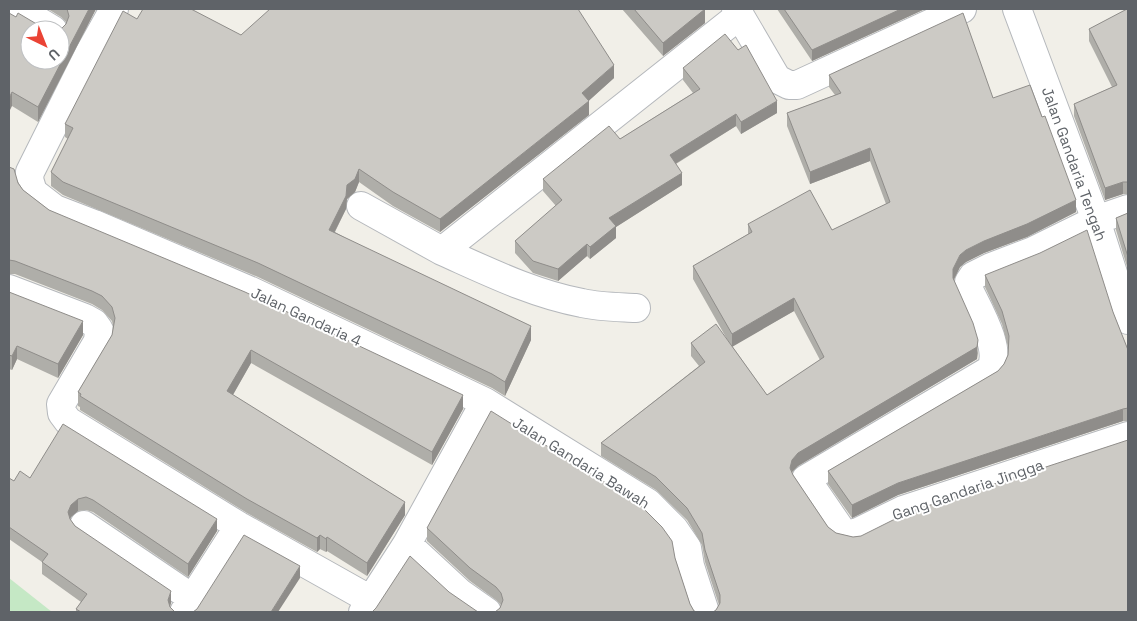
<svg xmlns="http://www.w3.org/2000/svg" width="1137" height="621" viewBox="0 0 1137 621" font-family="'Space Grotesk',sans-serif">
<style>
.green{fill:#c5e8c5}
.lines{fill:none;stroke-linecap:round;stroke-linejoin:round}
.minor-casing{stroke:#b5b8bc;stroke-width:30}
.minor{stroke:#fff;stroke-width:28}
.wall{fill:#afaea9;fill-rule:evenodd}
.shaded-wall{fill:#8f8d8a}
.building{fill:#cccac5;stroke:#8f8d8a}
.labels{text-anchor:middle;stroke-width:4;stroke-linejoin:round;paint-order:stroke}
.street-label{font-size:15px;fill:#5f6368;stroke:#fff}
</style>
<rect width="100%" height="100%" fill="#f1efe8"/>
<path class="green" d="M9,578L52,612H9Z"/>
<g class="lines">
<defs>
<path id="minor" d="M18,9L53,30
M114,9L90,52L30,172L29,179L33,192L55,209L94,224L251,291L485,402L407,544L363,612
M736,9L777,79L789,85H797L962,9
M1017,9L1096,220L1128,320
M361,206L442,251L740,15
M1128,209L1096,220L1033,251L991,267L973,276L969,282V290C978,309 1003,350 990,370L806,479L841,530L845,533L854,534L903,510L1128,436
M442,251C487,271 533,294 582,303C599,307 618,307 636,308
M9,289L85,318L94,323L99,330L98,341L61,404L62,413L68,421L239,526L371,600
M485,402L648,503L674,529L687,548L690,566L705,612
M84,525L192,598
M407,544L460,593L487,612
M184,612L239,526"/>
</defs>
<use href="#minor" class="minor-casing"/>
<use href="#minor" class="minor"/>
</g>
<path class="wall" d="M48,9H96L38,122L12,106L9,13L30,60L66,24V22L61,17Z
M622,9H705V23L663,56Z
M777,9H925L812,61Z
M1128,9V194H1123L1105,200L1074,116V104L1112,87L1089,41V29Z
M137,19L241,35L614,78L588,101L589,115L440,232L393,206L359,182L355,192L347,199L346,209L335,232L531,340L505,396L492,388L258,277L63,195L51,186V172L68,139L65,137V124Z
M683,68L777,113L741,134L736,126L676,164L682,185L616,227V238L590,259L587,256L558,281L533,273L515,253V241L556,206L543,191V179L620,139L693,93L683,80Z
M829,75L993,98L1076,212L1027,237L984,253L966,262L960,267L954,280L978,353L977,359L798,466L792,472L793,475L828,527L836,533L853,537L861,536L716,610L719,605L705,562L702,545L687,520L656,490L601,456V443L699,366L691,356V343L728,341L693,279V266L748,234V224L832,230L886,204L870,161L810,184L787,126V113L835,95L829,87ZM794,311L820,360L767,395L732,346Z
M9,167L23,190L49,210L463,409L432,465L251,363L233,395L405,515L367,576L327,551L326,552L320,549L317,552L247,513L80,410V407L78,406V392L112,335L113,326L112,321L102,310L92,304L15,274H9Z
M1128,213V270L1116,230V218Z
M985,275L1113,312L1128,350V421H1123L898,495L852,518L828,484V471L998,371L1004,364L1008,355V347L1002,324L985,287Z
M9,292L83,335L58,378L17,359L12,370L9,369Z
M9,478L14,481L30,478L217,531L188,577L93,512L86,510L78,511L71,517L70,519L75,526L171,603L170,607L175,612H76V609L81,602L42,574V562L9,539Z
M427,528L675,558L690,604L694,611L500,608L501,605L496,600L470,581L427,541Z"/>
<path class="shaded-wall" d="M89,9H96L38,122V107Z
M705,9V23L663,56V43Z
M901,9H925L812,61V50Z
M614,65V78L582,107V93Z
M12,92V106L9,112V98Z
M589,101V115L440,232V219Z
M777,101V113L741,134V122Z
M736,114V126L670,167V155Z
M870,148V161L810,184V172Z
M359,169V182L355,192L347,199L346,209L329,243V230L347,185Z
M682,173V185L616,227V238L590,259V247L609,218Z
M1123,182V194L1105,200V188Z
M1076,200V212L1027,237L984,253L966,262L960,267L953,281V269L960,255L966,250L984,241Z
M587,244V256L558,281V269Z
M794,298V311L732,347V334Z
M83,321V335L58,378V364Z
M531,326V340L505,396V382Z
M978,340L977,359L798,466L792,472L790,468L792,460L798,453Z
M17,346V359L12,370V356Z
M251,350V363L227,405V391Z
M463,395V409L432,465V452Z
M1123,409V421L898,495L852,518V505L898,483Z
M78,499V511L71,517L68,524V512L71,505Z
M405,502V515L367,576V563Z
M217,519V531L188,577V564Z
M320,535V549L317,552V538Z
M327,537V551L326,552V539Z
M300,566V578L278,612H271Z
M171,591V603L168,612V600Z"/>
<path class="building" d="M67,9H89L38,107L12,92L9,98V13L16,17L18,13L45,29L48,30H30V60H60V30H58H60L66,24L69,16Z
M143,9H191L241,35L270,9H578L614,65L582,93L589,101L440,219L393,192L359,169L355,179L347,185L346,196L329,230L531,326L505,382L492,374L258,263L63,182L51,172L73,128L65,124L123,11L137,19Z
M634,9H705L663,43Z
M784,9H901L812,50Z
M1127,9H1128V182H1123L1105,188L1074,104L1117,85L1089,29Z
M963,13L993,98L1030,85L1042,117L1045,116L1076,200L1027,224L984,241L966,250L960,255L953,269V278L973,323L978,340L977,347L798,453L792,460L790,468L793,475L828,527L836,533L853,537L861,536L909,512L1128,440V612H713L716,610L720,603V595L705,550L702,533L687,508L656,477L601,443L705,362L691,343L716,324L767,395L824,357L794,298L732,334L693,266L752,232L748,224L810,190L832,230L890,202L870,148L810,172L787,113L841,93L829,75Z
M725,34L738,50L746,45L777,101L741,122L736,114L670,155L682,173L609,218L616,226L590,247L587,244L558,269L533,261L515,241L562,200L543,179L609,126L620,139L700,89L683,68Z
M9,167L14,169L18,183L23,190L49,210L245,292L463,395L432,452L251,350L227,391L405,502L367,563L327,537L326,539L320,535L317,538L247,499L80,396L81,394L78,392L112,335L115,318L112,307L102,296L92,291L15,261L9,260Z
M1128,213V257L1116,218Z
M1087,230L1113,312L1128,350V408L1123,409L898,483L852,505L828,471L998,371L1004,364L1008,355L1009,336L1002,311L985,275L1040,253Z
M9,292L83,321L58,364L17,346L12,356L9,355Z
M491,411L638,503L662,527L672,541L675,558L690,604L694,611L697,612H495L500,608L503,600L501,593L496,587L470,568L427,528Z
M63,424L217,519L188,564L93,500L86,497L78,499L71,505L68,512L70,519L75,526L171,591L168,600L170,607L175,612H81L76,609L87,594L42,562L48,554L9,527V478L14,481L20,471L30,478Z
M244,535L300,566L271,612H193L197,609Z
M410,556L449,592L478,612H372L376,608Z"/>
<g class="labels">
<g class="street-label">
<text transform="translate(1074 164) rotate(70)" y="5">Jalan Gandaria Tengah</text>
<text transform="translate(306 317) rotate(25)" y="5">Jalan Gandaria 4</text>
<text transform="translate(581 463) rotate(32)" y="5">Jalan Gandaria Bawah</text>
<text transform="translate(968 490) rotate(-19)" y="5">Gang Gandaria Jingga</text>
</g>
</g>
<rect width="1137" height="621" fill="none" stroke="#5f6368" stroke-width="20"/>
<g transform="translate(45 45) rotate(137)"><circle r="24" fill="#ffffff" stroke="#bfc1c3"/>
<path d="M0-4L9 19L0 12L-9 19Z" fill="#ea4335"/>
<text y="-8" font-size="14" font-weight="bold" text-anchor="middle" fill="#5f6368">U</text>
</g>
</svg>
